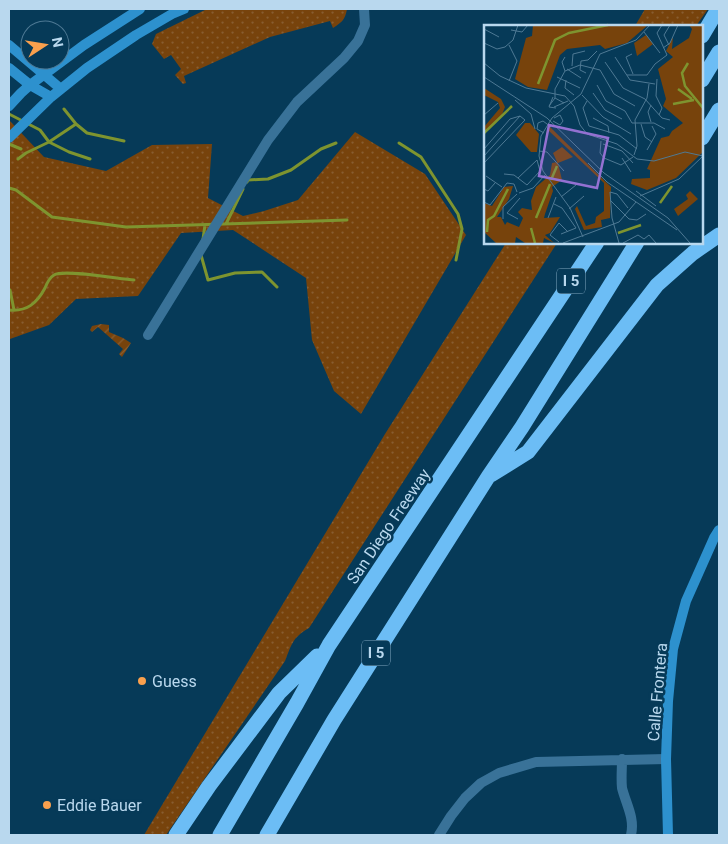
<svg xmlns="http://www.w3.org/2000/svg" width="728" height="844" viewBox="0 0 728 844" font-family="Roboto,sans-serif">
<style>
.grass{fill:url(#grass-dots)}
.garden{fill:url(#garden-furrows)}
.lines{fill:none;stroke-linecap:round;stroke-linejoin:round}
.stream{stroke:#7e942f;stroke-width:3}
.street{stroke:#397298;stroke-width:10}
.secondary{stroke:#2d91ce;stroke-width:10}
.highway{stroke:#6cbdf5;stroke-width:15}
.poi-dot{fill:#f9a04d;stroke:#063a58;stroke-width:2}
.labels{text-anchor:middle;stroke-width:5;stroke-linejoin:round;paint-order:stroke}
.shield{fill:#063a58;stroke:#83a9c1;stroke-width:1}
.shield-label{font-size:15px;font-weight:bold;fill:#b9d8ee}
.street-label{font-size:16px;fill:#b9d8ee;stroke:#063a58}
.poi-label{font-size:16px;fill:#b9d8ee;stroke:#063a58;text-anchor:start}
.inset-river{fill:none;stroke:#7e942f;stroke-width:2.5}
.inset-road{fill:none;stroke:#4e7994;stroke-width:1}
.view{fill:#9471d2;fill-opacity:0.15;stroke:#9471d2;stroke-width:2.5}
.inset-edge{fill:none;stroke:#b9d8ee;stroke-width:2.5}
</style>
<defs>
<pattern id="grass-dots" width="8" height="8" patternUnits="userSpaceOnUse" patternTransform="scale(1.25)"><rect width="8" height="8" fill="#77430c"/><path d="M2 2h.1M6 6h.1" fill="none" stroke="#885d30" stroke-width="1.8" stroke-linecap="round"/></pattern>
<pattern id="garden-furrows" width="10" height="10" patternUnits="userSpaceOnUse" patternTransform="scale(1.25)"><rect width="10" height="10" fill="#77430c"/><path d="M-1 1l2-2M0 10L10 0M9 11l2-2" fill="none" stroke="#885d30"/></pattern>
</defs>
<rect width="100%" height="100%" fill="#063a58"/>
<path class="grass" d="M207,9H347C345,20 342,22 333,28L330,21L270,37L184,76L186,83L183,84L175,75L181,69L171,55L164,59L152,44L156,34Z
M645,9H708L696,26H635Z
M9,120L44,157L106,171L152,145L212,144L208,198L243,216L264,211L298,200L355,132L425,174L466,235L361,414L334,391L312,340L306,278L233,230L181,233L138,296L76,299L49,325L10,339H9Z
M506,243H557L309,628C292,638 292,644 285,661L166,835H144L385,434Z"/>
<path class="garden" d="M101,324L109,325V332L123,338L131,343L122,357L119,354L123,349L98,327L92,332L90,330L92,326Z"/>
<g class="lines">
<path class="stream" d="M64,109L76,124L87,133L124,141
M9,114L40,130L49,142L69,152L90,159
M399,143L421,157L458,214L462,229L456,260
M9,144L21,149
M18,159L26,153L49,142L76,124
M247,182L248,180L268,179L291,170L321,149L336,143
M9,188L16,190L52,217L126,227L347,220
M226,224L243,189
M203,239L205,225
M201,255L208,280L235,273L262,272L277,287
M10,290L14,310
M9,310C27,312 37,303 45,288C47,283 49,278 54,275C64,269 119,279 134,280"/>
<path class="street" d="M148,335L268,140L297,102L344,58L358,41L365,25L364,9
M622,759C622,769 621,779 622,788C626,804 635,818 631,835
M439,835L451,816L465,798L481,783L499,773L536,762L666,759"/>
<path class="secondary" d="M9,45L61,89
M9,68L30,85L51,97
M9,106L21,93L30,85L84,45L140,9
M9,138L51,97L87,68L136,35L172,14L184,9
M668,835L666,759L668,701L673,649L686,601L714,538L719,530"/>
<path class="highway" d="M702,36L718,9
M702,80L719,52
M702,138L719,110
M491,475L528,452L657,285L693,253L719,235
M176,835L209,786L279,693L317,656
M220,835L297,703L329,645L597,242
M267,835L334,720L488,477L522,427L637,242"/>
</g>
<g class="poi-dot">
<circle cx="142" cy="681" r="5"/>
<circle cx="47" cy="805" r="5"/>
</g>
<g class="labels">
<g class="shield">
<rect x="557" y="268.5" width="28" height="25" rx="4"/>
<rect x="362" y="640.5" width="28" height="25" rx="4"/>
</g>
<g class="shield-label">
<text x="571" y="286">I 5</text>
<text x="376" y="658">I 5</text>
</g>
<g class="street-label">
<text transform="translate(388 526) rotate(-56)" y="6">San Diego Freeway</text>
<text transform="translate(657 692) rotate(-85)" y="6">Calle Frontera</text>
</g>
<g class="poi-label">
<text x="152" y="687">Guess</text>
<text x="57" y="811">Eddie Bauer</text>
</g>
</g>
<g transform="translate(484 25)">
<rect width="219" height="219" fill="#063a58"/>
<path d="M49,0H164L143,18L121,24L116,20L83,24L76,30L63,65L44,62L31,54L42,13L48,11ZM205,0H219V127L192,153L163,165L147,159L148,154L166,153V145L163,144L177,113L185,111L188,106L199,98L179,81L182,74L174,44L189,32L182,26L189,12L188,24L205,13L208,4ZM0,63L17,74L21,82L17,92L0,109V102L16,83L14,77L0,70ZM65,101L127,162L126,193L117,195L118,202L100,205L91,184L93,181L102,201L111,198L112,192L120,186V158L65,106L62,109ZM78,122L89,132L74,138L78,155L68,162L69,166L61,189L60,193L76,192L66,208L61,210L70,218L60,213L59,218H41L32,212L31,218H12L0,207V178L8,181L20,162L29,161L25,174L13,192H17L21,200L23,197L35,202L39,193L34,187L38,183L48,185L47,176L52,162L66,150L68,138L73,137L69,128Z" fill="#77430c"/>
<path d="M162,10L169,19L153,31L150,18ZM41,98H46L55,109L53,127H47L32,110Z" fill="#77430c"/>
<path d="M206,166L214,174L194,191L190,184L204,174L202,170Z" fill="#77430c"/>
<path class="inset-river" d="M204,38L198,48L201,61L219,83M54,59L71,15L85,8L124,0M194,64L208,74M189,79L210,75M0,108L28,81M67,155L73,141M176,178L188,161M52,193L66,159M47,203L51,218M3,207L4,195L10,191L24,164M134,208L157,200"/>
<path class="inset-road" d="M178,0L173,8L183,30L179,33M0,4L15,12M27,5L38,7L44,0M160,7L176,28M0,18L13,24L21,22L29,15L34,0M25,20L33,36L25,56M185,20L180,10L186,0M179,23L186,18L194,0M148,29L142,32L149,49M131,32L146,55L171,59M121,37L139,63L161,74L178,93L186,95M0,38L16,51L42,63M88,41L89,29L101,26M83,44L97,53M81,46L78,37L81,32M102,48L96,45L97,36L104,35L113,26M143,50H163L171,39L179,33M0,52L63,93L120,148L184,193L206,218M73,52L96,63M173,54L172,71L178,83L175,90M82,55L81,63L90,70M113,60L122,76L141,86L148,98H170L181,104M42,63L81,71L90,81L96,100L103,109L133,119L153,134L170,136L201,127L219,131M109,68L121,85L138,94M98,70L119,92L147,109M69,72L65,82L72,83M71,73V64L81,46L96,40L116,45L130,69L151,81M31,75L47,89L51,104M103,76L99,83L105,101L135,110L153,124M167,80L164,87L167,97M65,81L71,73L80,78M70,82L84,76M0,90L14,78M109,93L124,101L125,108M69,96L76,100L79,96L76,90L70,93M157,99L161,112L168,117M60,108L53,104L54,98L59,96L67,102M117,116L116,128L120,133L137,140L149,132M119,119L138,126L149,138M0,124L26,94L36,91M163,125L172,109L168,101M55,126L63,127L80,146M150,130L153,121L151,95L163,73L165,59M0,131L36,91M138,133L147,147M0,138L41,95L36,91M104,138L123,157L193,205M20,149L30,150L43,160L56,146L53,135L34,153M2,151L18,162M0,164L4,166L11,158M152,166L172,181M35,168L49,163L62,149M156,171L195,154L219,131M77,172L92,160M126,175L145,194L153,195L162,189M0,177L6,180L23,158L30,159L33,167M70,179L78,183L92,203L77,209M85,184L100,171M64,193L72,172M19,194V182L33,169M34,194L23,188L36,173M99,212L86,183L59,146L55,131L57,111L68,93L97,69L116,29L152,15L166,0M160,214L165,210L172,218M75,217L66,210L75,198L84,207M79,218L135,197L152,177M135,218L128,193L126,167L133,169L144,183M139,218L154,210L160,214"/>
<path class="view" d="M65,100L124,113L113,163L55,151Z"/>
<rect width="219" height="219" class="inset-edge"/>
</g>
<rect width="728" height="844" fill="none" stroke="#b9d8ee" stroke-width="20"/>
<g transform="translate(45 45) rotate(78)"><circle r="24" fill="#063a58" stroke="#4e7994"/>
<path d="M0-4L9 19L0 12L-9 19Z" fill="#f9a04d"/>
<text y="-8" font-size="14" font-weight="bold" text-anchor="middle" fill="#b9d8ee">N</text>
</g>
</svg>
